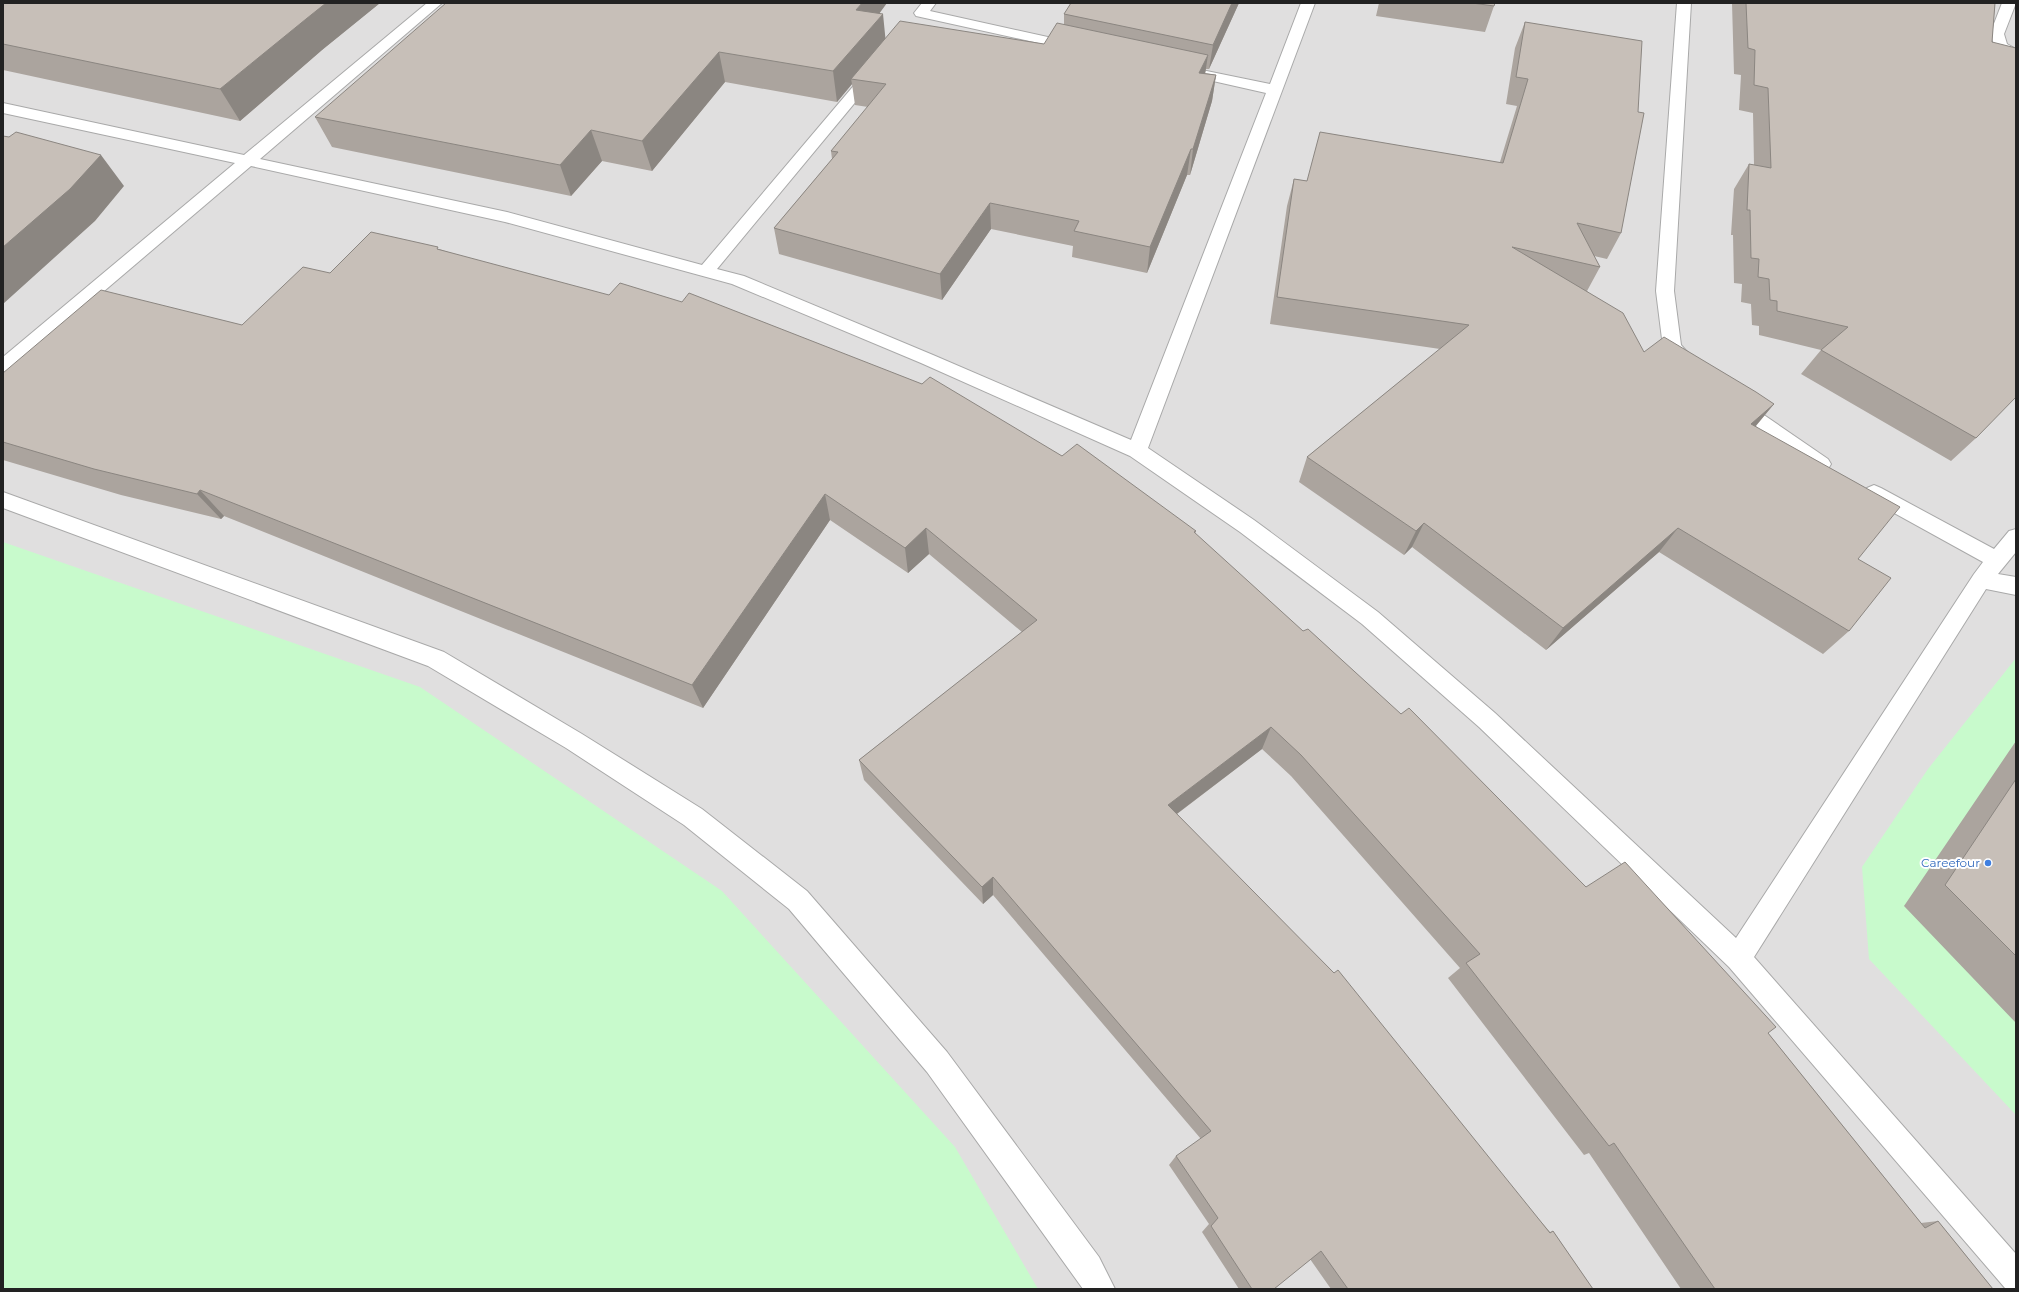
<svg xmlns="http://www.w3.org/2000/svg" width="2019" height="1292" viewBox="0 0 2019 1292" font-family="Montserrat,sans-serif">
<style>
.residential{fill:#e0dfdf}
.park{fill:#c8facc}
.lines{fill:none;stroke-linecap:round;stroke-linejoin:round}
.minor-casing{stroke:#a9a9a9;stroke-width:2}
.minor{fill:#fff;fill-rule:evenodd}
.wall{fill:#aba49e}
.shaded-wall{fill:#8b8681}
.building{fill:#c7bfb8;stroke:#8b8681}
.shop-dot{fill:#3f7fe0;stroke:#fff;stroke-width:1.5}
.labels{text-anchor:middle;stroke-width:4;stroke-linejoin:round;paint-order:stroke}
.shop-label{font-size:12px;fill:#366cbe;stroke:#fff;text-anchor:end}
</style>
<rect width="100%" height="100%" fill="#f2efe9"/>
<path class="residential" d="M3,3H2016V1289H3Z"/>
<path class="park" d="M3,542L420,687L722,891L955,1147L1038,1289H3Z
M2016,658V1115L1869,959L1862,867L1928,769Z"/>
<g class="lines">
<defs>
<path id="minor" d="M427,3H442L260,159L507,212L702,265L867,70H877L879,73L877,76L717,269L744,276L933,355L1131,440L1266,93L1182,74L1180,71L1182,68L1187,67L1270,84L1301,3H1315L1148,448L1254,520L1378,612L1495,713L1736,938L1974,574L1983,562L1867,498L1864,493L1867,488L1874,485L1881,488L1994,549L2009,531L2016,529V552L1998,574L2016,577V595L1986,589L1754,957L2016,1254V1289L2005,1288L1729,967L1479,727L1362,624L1240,532L1130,456L921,363L732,284L505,222L251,166L9,372L3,373V357L235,163L3,113V103L244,155Z
M922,3H936L930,11L1075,43L1080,44L1082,47L1080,50L1075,51L916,16L914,13Z
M1677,3H1691L1674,291L1681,345L1698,364L1695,369L1689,370L1683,369L1663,347L1656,291Z
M2002,3H2016L2004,34L2007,44L2016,49V59L1996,49L1990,34Z
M1735,398L1742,400L1828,459L1831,464L1828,469C1825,470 1822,471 1819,471C1800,467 1747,423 1728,410L1726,405L1728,400Z
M3,492L444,652L582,734L702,809L807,891L947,1052L1099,1257L1115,1289H1083L927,1072L789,909L684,825L566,748L428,666L3,508Z"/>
</defs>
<use href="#minor" class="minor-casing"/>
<use href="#minor" class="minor"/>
</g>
<path class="wall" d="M3,3H380L322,50L240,121L3,70Z
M1071,3H1239L1209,69H1206L1205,73L1216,75L1212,101L1190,175H1187L1147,273L1072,257L1073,246L991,229L942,300L779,254L774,228L832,159L831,151L868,107L855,105L852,84L837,102L725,82L652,171L602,161L571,196L332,147L315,117L880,13L885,39L1044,44L1064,24V14Z
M1379,3H1495L1485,32L1376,16Z
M1732,3H1995L1992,42L1976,438L1951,461L1801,374L1821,350L1759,335V326L1752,325L1751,304L1741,302L1742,284L1734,283L1733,235H1731L1734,189L1749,164L1754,165L1753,113L1739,110L1741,75L1734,74Z
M1525,22L1621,233L1607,259L1594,256L1600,267L1587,291L1644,352L1774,404L1756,426L1858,559L1849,631L1823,654L1659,552L1546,650L1412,547L1404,555L1299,482L1307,457L1440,349L1270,324L1287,206L1294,179L1307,181L1500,162L1517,106L1506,104L1515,48Z
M439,249L1062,456L1196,531L1195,534L1586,887L1768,1033L1921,1223L1938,1221L1993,1289H1681L1589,1153L1584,1155L1448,978L1460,968L1291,776L1262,749L1177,814L1550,1232L1553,1231L1593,1289H1331L1310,1259L1274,1289H1239L1202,1232L1209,1224L1169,1165L1176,1156L1201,1139L993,895L983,904L864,780L859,760L1022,632L929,554L908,573L830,520L703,708L224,516L221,519L121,495L3,460V373L242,325L330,273Z
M2016,741V1023L1904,906Z"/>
<path class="shaded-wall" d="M326,3H380L322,50L240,121L220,89L306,19Z
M862,3H887L860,40L856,10Z
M1232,3H1239L1209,69L1213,45Z
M883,14L886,44L851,79L852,84L837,102L833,71Z
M719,52L725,82L652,171L642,141Z
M1208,55L1204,81L1199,73Z
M1216,75L1212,101L1190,175L1193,149Z
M591,130L602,161L571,196L560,165Z
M1191,149L1187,175L1147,273L1150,247Z
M101,155L124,186L95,221L3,304V247Z
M990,203L991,229L942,300L940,274Z
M1774,404L1753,429L1751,424Z
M200,490L224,516L221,519L197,494Z
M825,494L830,520L703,708L692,685Z
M1424,523L1412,547L1404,555L1416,531Z
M926,528L929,554L908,573L905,548Z
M1678,528L1659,552L1546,650L1563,628Z
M1271,727L1262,749L1162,825L1168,805Z
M993,877V895L983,904L982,887Z"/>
<path class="building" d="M3,3H326L306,19L220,89L3,44Z
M446,3H862L856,10L883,14L833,71L719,52L642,141L591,130L560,165L315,117Z
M1071,3H1232L1213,45L1064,14Z
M1472,3H1495L1494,6Z
M1746,3H1995L1992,42L2016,48V397L1976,438L1821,350L1848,327L1777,311V301L1770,300L1769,279L1758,277L1759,259L1751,258L1750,210H1747L1749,164L1771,168L1768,88L1754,85L1755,50L1748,48Z
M900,21L1044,44L1057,23L1208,55L1199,73L1216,75L1193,149H1191L1150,247L1074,231L1079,221L990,203L940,274L774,228L838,152L831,151L886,84L851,79Z
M1525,22L1642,41L1638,112L1644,113L1621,233L1577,223L1600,267L1512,247L1623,313L1644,352L1664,337L1756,392L1774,404L1751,424L1900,507L1858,559L1891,578L1849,631L1678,528L1563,628L1424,523L1416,531L1307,457L1469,325L1277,297L1294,179L1307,181L1320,132L1503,163L1528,79L1516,77Z
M16,132L101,155L70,189L3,247V136L9,137Z
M371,232L438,247L437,249L609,295L620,283L682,302L689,293L922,384L930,377L1062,456L1077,444L1196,531L1194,532L1303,631L1308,629L1401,714L1409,708L1586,887L1625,862L1776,1027L1768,1033L1925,1228L1938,1221L1993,1289H1715L1614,1143L1609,1146L1466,963L1480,954L1301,755L1271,727L1168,805L1334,973L1338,970L1550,1233L1553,1231L1593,1289H1348L1321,1251L1274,1289H1252L1211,1226L1218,1218L1176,1156L1211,1131L993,877L982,887L859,760L1037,620L926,528L905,548L825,494L692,685L200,490L197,494L94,469L3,442V373L101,290L242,325L303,267L330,273Z
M2016,779V956L1945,885Z"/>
<circle class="shop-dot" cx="1988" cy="863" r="4"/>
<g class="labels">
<g class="shop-label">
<text x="1980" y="867">Careefour</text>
</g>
</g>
<rect width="2019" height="1292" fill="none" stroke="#222222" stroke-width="8"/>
</svg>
